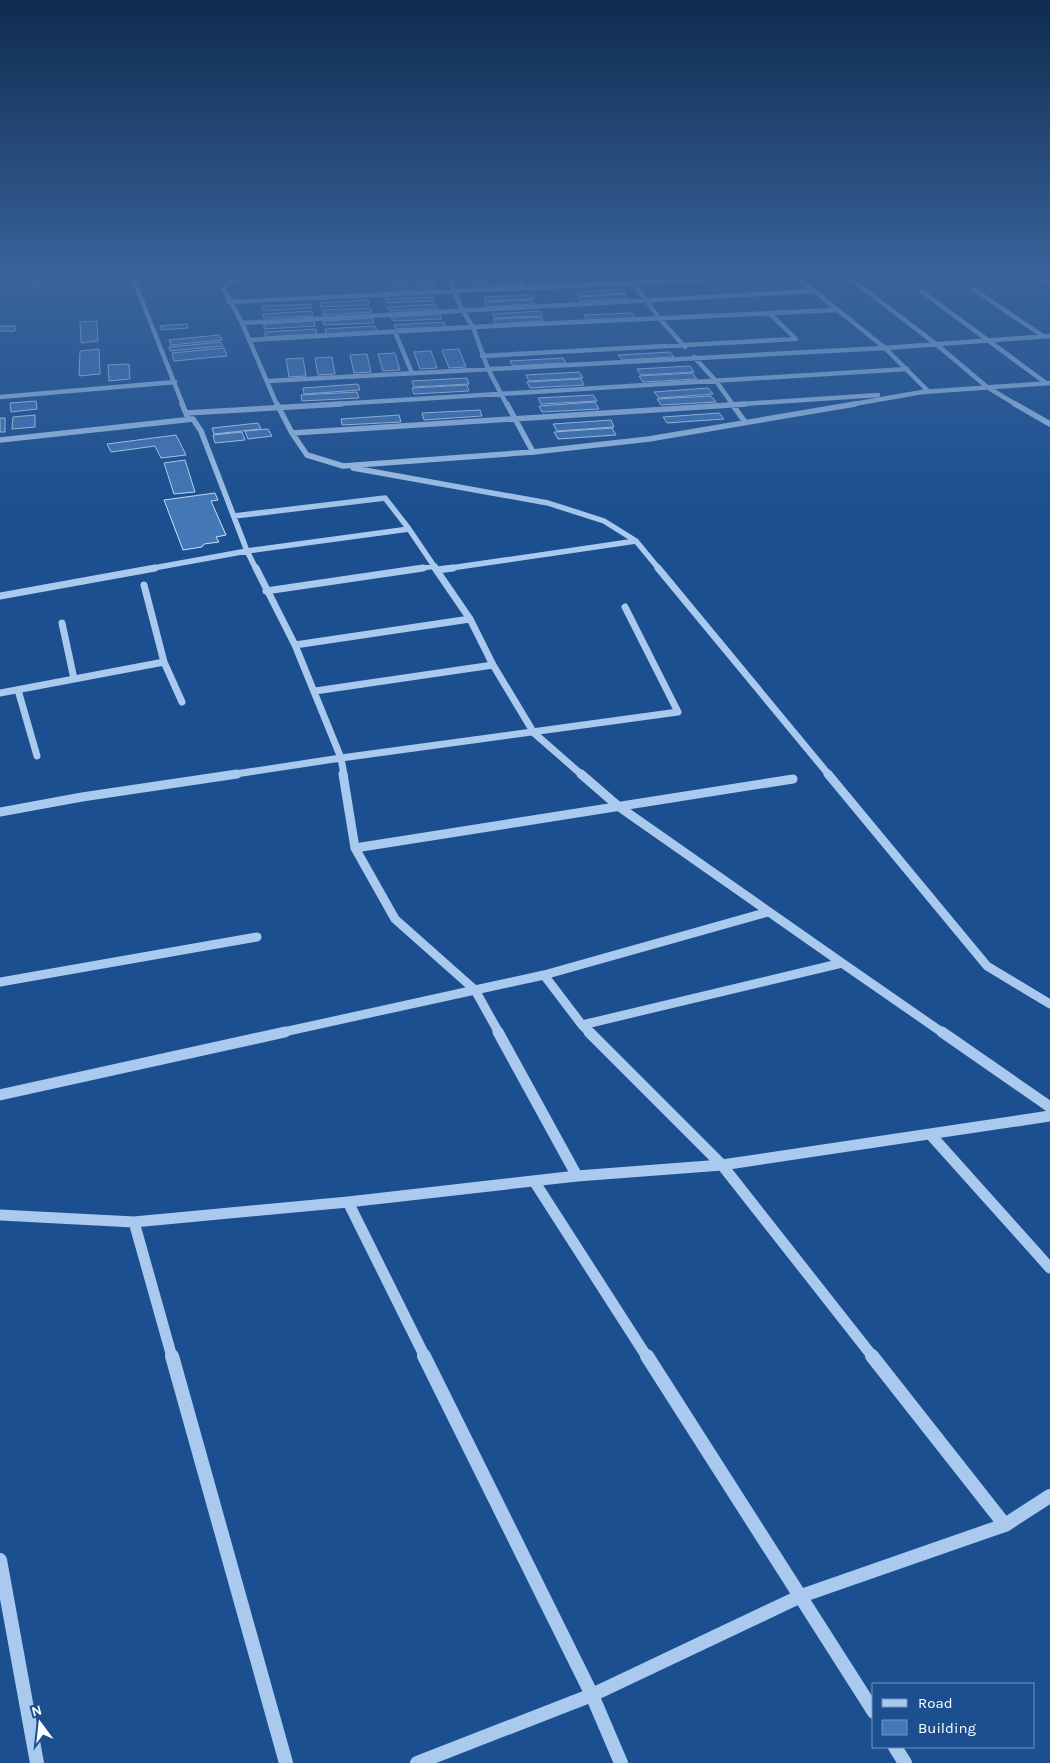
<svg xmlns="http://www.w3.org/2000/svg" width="1050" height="1763" viewBox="0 0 1050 1763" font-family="Karla,sans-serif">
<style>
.building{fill:#4478b7;stroke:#cfe3fa}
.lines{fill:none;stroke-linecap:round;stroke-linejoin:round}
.minor-far5{stroke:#a9c9ee;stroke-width:4.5}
.minor-far4{stroke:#a9c9ee;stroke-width:5.5}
.minor-far3{stroke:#a9c9ee;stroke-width:7}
.minor-far2{stroke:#a9c9ee;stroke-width:9}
.minor-far1{stroke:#a9c9ee;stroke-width:11}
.minor{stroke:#a9c9ee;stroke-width:14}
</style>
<rect width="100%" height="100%" fill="#1b4f8f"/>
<path class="building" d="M33,273H51L45,285L27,286Z
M509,273L516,286L501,287L494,274Z
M470,275H485L491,288H477Z
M431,277L436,290L421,291L416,278Z
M406,278L411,291L396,292L392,279Z
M579,280L582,284L537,286L534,282Z
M623,289L626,293L580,296L577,292Z
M625,294L628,299L581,301L578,297Z
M531,295L534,299L486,301L484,297Z
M433,297L435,301L387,303L385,299Z
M368,300L369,305L321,307L320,303Z
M532,300L534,304L487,307L484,302Z
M311,304L312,308L263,311L262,306Z
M436,304L438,309L390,311L388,307Z
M370,308L372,312L323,315L322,310Z
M312,311L313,316L264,318L263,314Z
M540,311L543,316L495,318L492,314Z
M632,313L635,318L587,320L584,315Z
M440,314L442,319L393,321L391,317Z
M541,317L544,321L495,324L493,319Z
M373,318L374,323L324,325L323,321Z
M97,321L98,341L81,343L80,322Z
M314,321L315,326L264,329V324Z
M444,322L446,327L396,329L394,325Z
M187,324L188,328L161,330L160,326Z
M0,326H16L15,331H0Z
M375,326L377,331L326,334L325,329Z
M316,329L317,334L265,337V332Z
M219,335L222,340L171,345L169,340Z
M221,342L223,346L170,351L169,347Z
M224,348L227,356L174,361L172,353Z
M99,349L100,374L79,376L80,351Z
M459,349L466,367L449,368L442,350Z
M431,351L437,368L420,369L414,352Z
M670,352L674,357L622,360L618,355Z
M395,353L400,370L383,371L378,354Z
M367,354L371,372L354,373L350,355Z
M332,357L335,374L318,375L315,358Z
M303,358L306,376L289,377L286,359Z
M563,358L566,363L513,366L510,361Z
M129,364L130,379L109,381L108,365Z
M690,366L694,372L641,375L637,369Z
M579,372L583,378L529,381L526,375Z
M692,373L697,379L643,382L639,376Z
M467,378L469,384L414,387L412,381Z
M581,379L584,385L530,388L527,382Z
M358,384L360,390L304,394L303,388Z
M467,385L469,391L414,394L412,388Z
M708,388L713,394L659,398L654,392Z
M357,392L359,398L302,401L301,395Z
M593,395L597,401L541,404L538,398Z
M711,396L716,402L661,405L657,399Z
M36,401L37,409L11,412L10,403Z
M595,402L599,409L542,412L539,406Z
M480,410L482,416L424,420L422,413Z
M719,413L724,419L667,423L663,417Z
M35,415V427L12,429L13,417Z
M399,415L401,422L342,425L341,419Z
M0,418H5V432H0Z
M611,420L614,427L557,431L553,424Z
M258,423L261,429L214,434L212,428Z
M612,428L616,435L558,439L554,432Z
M268,429L272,436L248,439L245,431Z
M242,432L245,440L215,443L213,435Z
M176,435L186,455L161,458L155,446L111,452L107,444Z
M185,460L195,492L174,494L164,463Z
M215,493L218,500L211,501L226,535L216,537L219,542L204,544L202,547L183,550L164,500Z"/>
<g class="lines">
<path class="minor-far5" d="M131,273L183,405
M262,273L235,280L223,288L242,323L277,405
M447,273L462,310L473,327L488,369L507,405
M516,273L525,288
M626,273L659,318L685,347
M792,273L885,348L928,391L848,405
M843,273L936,344L987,387L1017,405
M1028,273L1050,282
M132,275L158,273
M973,289L1043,336
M921,291L1046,383
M229,302L794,275
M242,323L815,291
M395,332L412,373
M249,340L473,327L837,310
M482,356L796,339L769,313
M694,357L716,381L733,405
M268,381L885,348L1050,336
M923,392L1050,383
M0,397L175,382
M320,405L907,369
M727,405L878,395"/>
<path class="minor-far4" d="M182,404L188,418
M277,404L292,433L307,455L343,466L533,452L649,439L855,404
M507,404L533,452
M732,404L745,422
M1015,404L1050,424
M186,413L341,404
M292,433L746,404
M0,440L193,419L201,431L247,551L409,529L436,569
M353,468L548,503L604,521L636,541L659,569
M234,516L385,498L409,529
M148,569L247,551L256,569
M415,569L435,566
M444,569L636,541"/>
<path class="minor-far3" d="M435,568L470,619L493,665L534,733L582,775
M658,568L829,775
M437,570L453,568
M144,585L164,662L182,702
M266,591L423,568
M0,596L155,568
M62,623L74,679
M295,645L470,619
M18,690L37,756
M315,691L493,665
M0,693L164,662
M229,775L341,758L295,645L256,568
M344,775L341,758L678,712L625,607"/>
<path class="minor-far2" d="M343,774L355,848
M581,774L618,806L842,963
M828,774L987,966L1050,1004
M0,812L82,797L237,774
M544,975L768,912
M0,982L257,937
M475,990L395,919L355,848L793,779
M582,1025L590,1033
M279,1033L475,990
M499,1033L475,990L544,975L582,1025L842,963L943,1033"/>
<path class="minor-far1" d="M498,1032L577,1176
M589,1032L722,1165L873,1357
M942,1032L1050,1107
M0,1095L285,1032
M930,1134L1050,1268
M534,1181L647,1357
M348,1202L425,1357
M0,1215L134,1222L348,1202L577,1176L722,1165L1050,1116
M134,1222L172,1357"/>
<path class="minor" d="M172,1356L286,1763
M647,1356L874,1712
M1005,1525L1050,1496
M0,1560L37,1763
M895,1747L905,1763
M417,1763L592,1695L424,1356
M621,1763L592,1695L801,1596L1005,1525L872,1356"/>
</g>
<linearGradient id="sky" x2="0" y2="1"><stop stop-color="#0f2b4f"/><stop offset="0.53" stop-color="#39639b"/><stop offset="1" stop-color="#39639b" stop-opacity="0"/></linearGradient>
<rect width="1050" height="520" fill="url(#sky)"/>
<rect x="872" y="1683" width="162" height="65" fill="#1b4f8f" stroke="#7695bc"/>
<rect x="882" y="1699" width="25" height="8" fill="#a9c9ee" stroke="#7695bc"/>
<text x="918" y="1708" font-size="15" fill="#ffffff">Road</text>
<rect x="882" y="1720" width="25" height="15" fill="#4478b7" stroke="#7695bc"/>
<text x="918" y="1733" font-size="15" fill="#ffffff">Building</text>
<g transform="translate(40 1723) rotate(345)" stroke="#1b4f8f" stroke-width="4" paint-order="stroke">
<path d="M0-4L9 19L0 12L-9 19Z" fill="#ffffff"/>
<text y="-8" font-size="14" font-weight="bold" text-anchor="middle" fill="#ffffff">N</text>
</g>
</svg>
